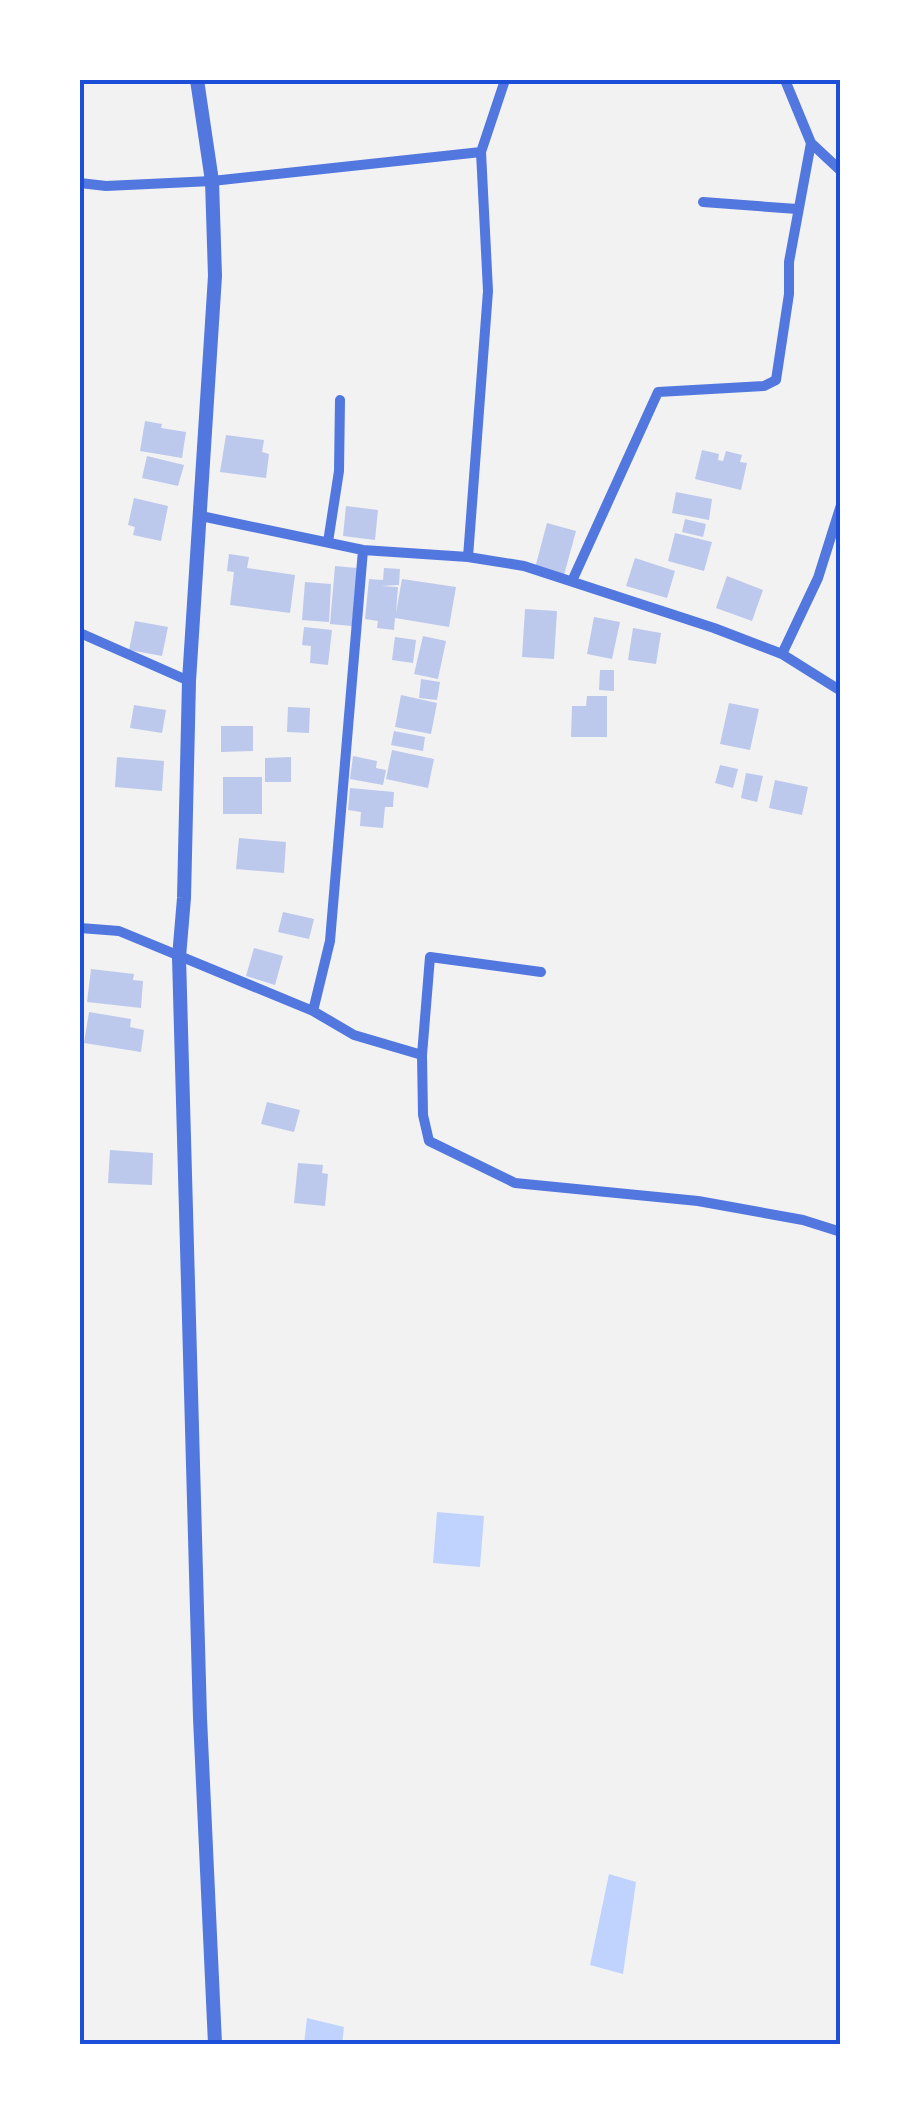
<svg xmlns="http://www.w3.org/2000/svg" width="921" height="2124" viewBox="0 0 921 2124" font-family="'IBM Plex Sans',sans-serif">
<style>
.water{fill:#bfd3fe}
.building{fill:#bdc9ec}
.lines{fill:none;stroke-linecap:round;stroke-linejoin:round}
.minor{stroke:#5277de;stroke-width:10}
.tertiary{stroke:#5277de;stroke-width:14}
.neatline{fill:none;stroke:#1d4ed8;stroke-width:4}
</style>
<rect width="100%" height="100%" fill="#f2f2f2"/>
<path class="water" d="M437,1512L484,1516L480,1567L433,1563Z
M609,1874L636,1882L623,1974L590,1965Z
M307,2018L344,2027L342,2044H304Z"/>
<path class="building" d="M145,421L162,424L161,428L186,432L182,458L140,451Z
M226,435L264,440L262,452L269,454L266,478L220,472Z
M702,450L719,454L718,460L723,461L726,451L742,455L740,462L747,463L741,490L695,479Z
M147,456L184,465L178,486L142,478Z
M676,492L712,499L709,520L672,513Z
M134,498L168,506L161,541L133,535L135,527L128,525Z
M346,506L378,510L375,540L343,536Z
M685,519L706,524L703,537L682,532Z
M547,523L576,531L564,575L535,568Z
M675,533L712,542L704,571L668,561Z
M229,554L249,557L247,568L295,575L290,613L230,605L234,572L227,571Z
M635,558L675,571L667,598L626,586Z
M335,566L357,568L352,626L330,624Z
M384,568L400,569L399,585L381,586L398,587L396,613L402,579L456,587L449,627L395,618L394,630L377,628L378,621L365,619L369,579L383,580Z
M727,576L763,590L752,621L716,608Z
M305,582L331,584L329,622L302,620Z
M525,609L557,611L554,659L522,657Z
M594,617L620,622L612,659L587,654Z
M135,621L168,627L162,656L129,650Z
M304,627L332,630L328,665L310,663L311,646L302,645Z
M633,628L661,633L656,664L628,660Z
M423,636L446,641L438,679L414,674Z
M395,637L416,640L413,663L392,660Z
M600,670H614V691L599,690Z
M421,679L440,682L437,700L419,698Z
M401,695L437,703L431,734L395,727Z
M587,696H607V737H571L572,706H586Z
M729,703L759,709L750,750L720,744Z
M134,705L166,710L162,733L130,728Z
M288,707L310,708L309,733L287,732Z
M221,726H253V751L221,752Z
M394,731L425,737L423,751L391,745Z
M392,750L434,759L428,788L386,779Z
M353,756L377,761L376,768L386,770L383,785L350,779Z
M117,757L164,761L162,791L115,787Z
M291,757V782H265V758Z
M720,765L738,769L733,788L715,783Z
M746,773L763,776L757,802L741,798Z
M223,777H262V814H223Z
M775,780L808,787L802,815L769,808Z
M350,788L394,792L393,807H385L383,828L360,826L361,812L348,810Z
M239,838L286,842L284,873L236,869Z
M283,912L314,919L309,939L278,932Z
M254,948L283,956L275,985L246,976Z
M91,969L134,974L133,980L143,981L141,1008L87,1002Z
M89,1012L131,1019L130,1027L144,1030L141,1052L84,1043Z
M267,1102L300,1110L294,1132L261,1124Z
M110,1150L153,1153L152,1185L108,1183Z
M298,1163L323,1165L322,1173L328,1174L325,1206L294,1203Z"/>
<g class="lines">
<path class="minor" d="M785,80L811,143L841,171
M80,183L106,186L212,181L481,152
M703,202L797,209
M201,516L363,550L468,557L524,566L714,628L782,654L841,691
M328,542L339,471L340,400
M468,557L488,291L481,152L505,80
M572,581L658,392L764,386L776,380L789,294V262L811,143
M80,633L189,681
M782,654L818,578L841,505
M80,928L119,931L313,1011L354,1035L422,1055L423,1115L429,1141L515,1183L698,1201L803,1220L841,1232
M313,1011L330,941L363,550
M422,1055L430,957L541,972"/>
<path class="tertiary" d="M197,80L212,181L215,276L189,681L184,898L179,957L200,1718L215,2044"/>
</g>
<rect width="921" height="2124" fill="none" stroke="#ffffff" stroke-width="165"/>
<rect x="82" y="82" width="756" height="1960" class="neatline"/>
</svg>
